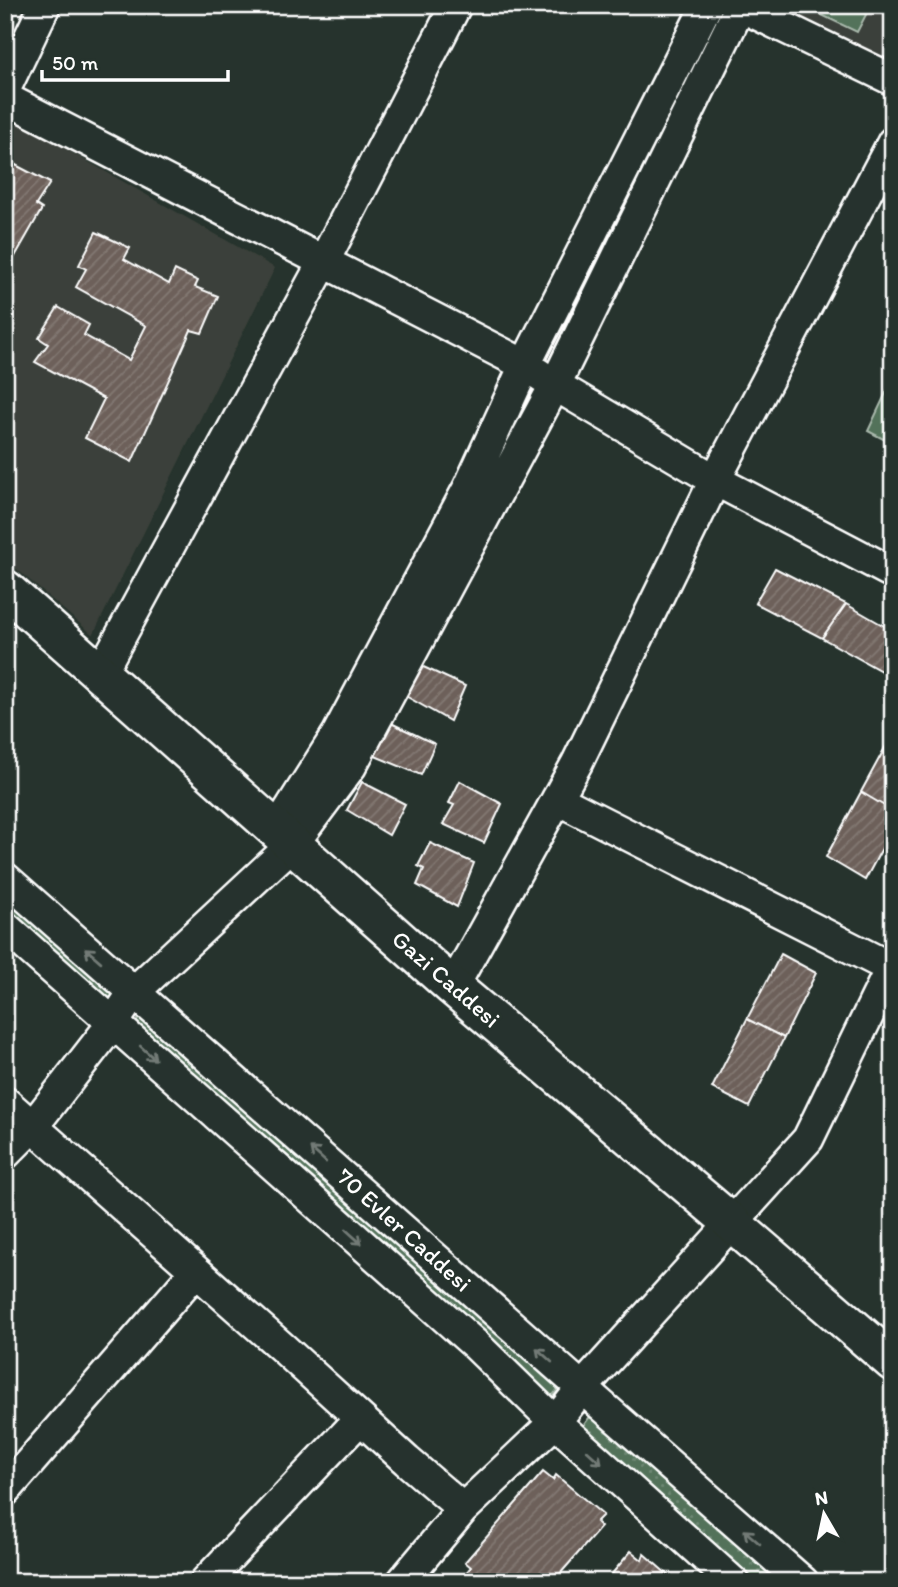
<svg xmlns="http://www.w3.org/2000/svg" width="898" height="1587" viewBox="0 0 898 1587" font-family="Itim,sans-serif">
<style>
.built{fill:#3b413a}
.grass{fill:url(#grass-dots);stroke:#a9b8ac;stroke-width:2}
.forest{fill:url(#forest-firs);stroke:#a9b8ac;stroke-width:2}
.park{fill:url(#park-tufts);stroke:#a9b8ac;stroke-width:2}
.pitch{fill:#53725a;stroke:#a9b8ac;stroke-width:2}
.building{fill:url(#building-hatch);stroke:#fff;stroke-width:2}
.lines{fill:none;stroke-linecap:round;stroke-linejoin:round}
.minor-casing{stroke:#fff;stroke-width:35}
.major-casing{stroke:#fff;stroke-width:42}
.minor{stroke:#26332d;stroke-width:30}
.major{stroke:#26332d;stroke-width:37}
.oneway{stroke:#727a76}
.labels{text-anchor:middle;stroke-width:6;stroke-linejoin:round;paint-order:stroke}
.street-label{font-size:24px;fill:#fff;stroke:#26332d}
</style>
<defs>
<pattern id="grass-dots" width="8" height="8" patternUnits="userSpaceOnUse" patternTransform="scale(1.75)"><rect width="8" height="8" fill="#53725a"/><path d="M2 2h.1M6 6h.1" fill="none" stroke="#6d8773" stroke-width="1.8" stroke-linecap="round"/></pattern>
<pattern id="forest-firs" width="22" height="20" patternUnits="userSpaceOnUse" patternTransform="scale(1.75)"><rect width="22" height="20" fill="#53725a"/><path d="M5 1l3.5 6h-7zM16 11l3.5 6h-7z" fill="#6d8773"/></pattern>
<pattern id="park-tufts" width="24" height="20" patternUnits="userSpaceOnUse" patternTransform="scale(1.75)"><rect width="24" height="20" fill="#53725a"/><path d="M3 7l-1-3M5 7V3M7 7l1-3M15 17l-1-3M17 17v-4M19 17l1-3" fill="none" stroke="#6d8773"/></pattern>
<pattern id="building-hatch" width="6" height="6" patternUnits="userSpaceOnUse" patternTransform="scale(1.75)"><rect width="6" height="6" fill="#6d615a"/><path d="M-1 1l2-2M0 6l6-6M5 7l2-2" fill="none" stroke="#837973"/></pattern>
</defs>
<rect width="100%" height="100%" fill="#26332d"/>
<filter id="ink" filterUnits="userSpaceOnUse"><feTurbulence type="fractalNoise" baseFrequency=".0143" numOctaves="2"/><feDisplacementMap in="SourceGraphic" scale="14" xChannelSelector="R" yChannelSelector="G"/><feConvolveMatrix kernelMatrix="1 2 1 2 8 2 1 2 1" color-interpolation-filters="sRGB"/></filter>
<g filter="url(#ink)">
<path class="built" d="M772,5H893V61Z
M6,115L275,268L93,635L5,559V118Z"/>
<path class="grass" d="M594,1417L782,1582H758L583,1430V1426L589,1418Z"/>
<path class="forest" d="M5,891L120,993L109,1007L5,915Z
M141,1015L559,1388L549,1400L132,1029Z"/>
<path class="park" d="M893,378V444L868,431Z"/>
<path class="pitch" d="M801,5H871L857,32Z"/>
<path class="building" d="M6,160L50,183L36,205L42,209L5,274Z
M96,232L130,248L124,259L169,284L175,270L198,281L195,287L218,296L202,333L191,330L132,462L85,438L104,399L35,362L48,344L39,338L58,307L89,325L84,335L129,360L146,326L76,287L86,269L79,265Z
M775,568L846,604L822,638L755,603Z
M846,604L893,631L892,677L822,638Z
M419,665L465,686L450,721L402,694Z
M391,723L435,744L421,775L375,756Z
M893,733V811L861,792Z
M460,781L502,804L484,843L443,824L454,805L449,803Z
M362,782L405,804L389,835L347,810Z
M861,792L893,811V828L865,880L826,857Z
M430,843L474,863L457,907L417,885L424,869L418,866Z
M781,954L816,973L784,1038L747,1019Z
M747,1019L784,1038L749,1107L712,1088Z
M543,1472L553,1480L556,1475L603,1515L596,1522L601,1527L553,1582H473L465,1574L471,1567L465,1562Z
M631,1551L642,1560L644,1554L676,1582H605Z"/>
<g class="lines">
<defs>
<path id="minor" d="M738,5L893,80
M5,89L45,5
M5,98L525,365L555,385L715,480L893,573
M100,674L324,261L456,5
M557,799L891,968
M276,831L338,733L469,487L525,365L707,5
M5,878L582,1388L803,1582
M5,927L477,1346L555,1422L733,1582
M453,987L577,763L715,480L893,142
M5,1102L283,1348L407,1461L463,1509
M5,1154L33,1126L113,1023L134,992L292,845L351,766L555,385L741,5
M5,1491L196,1271
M205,1582L360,1419
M402,1582L463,1509L555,1422L582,1388L808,1139L893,964"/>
<path id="major" d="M5,589L453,987L732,1223L893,1362"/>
</defs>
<use href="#minor" class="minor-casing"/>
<use href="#major" class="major-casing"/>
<use href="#minor" class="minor"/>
<use href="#major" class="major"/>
</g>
<defs><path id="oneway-shaft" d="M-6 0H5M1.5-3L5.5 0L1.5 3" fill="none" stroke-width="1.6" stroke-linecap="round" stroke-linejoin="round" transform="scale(1.75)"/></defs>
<g class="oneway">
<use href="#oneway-shaft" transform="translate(93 955) rotate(-139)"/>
<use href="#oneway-shaft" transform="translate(148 1053) rotate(42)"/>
<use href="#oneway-shaft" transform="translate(318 1155) rotate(-138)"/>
<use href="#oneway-shaft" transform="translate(354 1237) rotate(42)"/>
<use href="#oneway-shaft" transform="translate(544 1355) rotate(-138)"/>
<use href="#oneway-shaft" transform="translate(594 1457) rotate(42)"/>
<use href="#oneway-shaft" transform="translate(752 1537) rotate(-139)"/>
</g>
</g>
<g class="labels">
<g class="street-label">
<text transform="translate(446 979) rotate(41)" y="8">Gazi Caddesi</text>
<text transform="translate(404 1230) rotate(42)" y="8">70 Evler Caddesi</text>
</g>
</g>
<rect width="898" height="1587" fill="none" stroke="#26332d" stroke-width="28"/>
<rect x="14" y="14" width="870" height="1559" fill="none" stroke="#fff" stroke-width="2.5" filter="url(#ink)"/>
<g transform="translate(824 1514) rotate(351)" stroke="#26332d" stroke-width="5" paint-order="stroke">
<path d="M0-5L12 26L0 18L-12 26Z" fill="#ffffff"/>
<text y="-10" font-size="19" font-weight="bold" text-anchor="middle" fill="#ffffff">N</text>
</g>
<path d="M42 70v10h186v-10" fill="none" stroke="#ffffff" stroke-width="3.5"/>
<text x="52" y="70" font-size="21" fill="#ffffff" stroke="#26332d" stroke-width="5" paint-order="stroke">50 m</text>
</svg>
